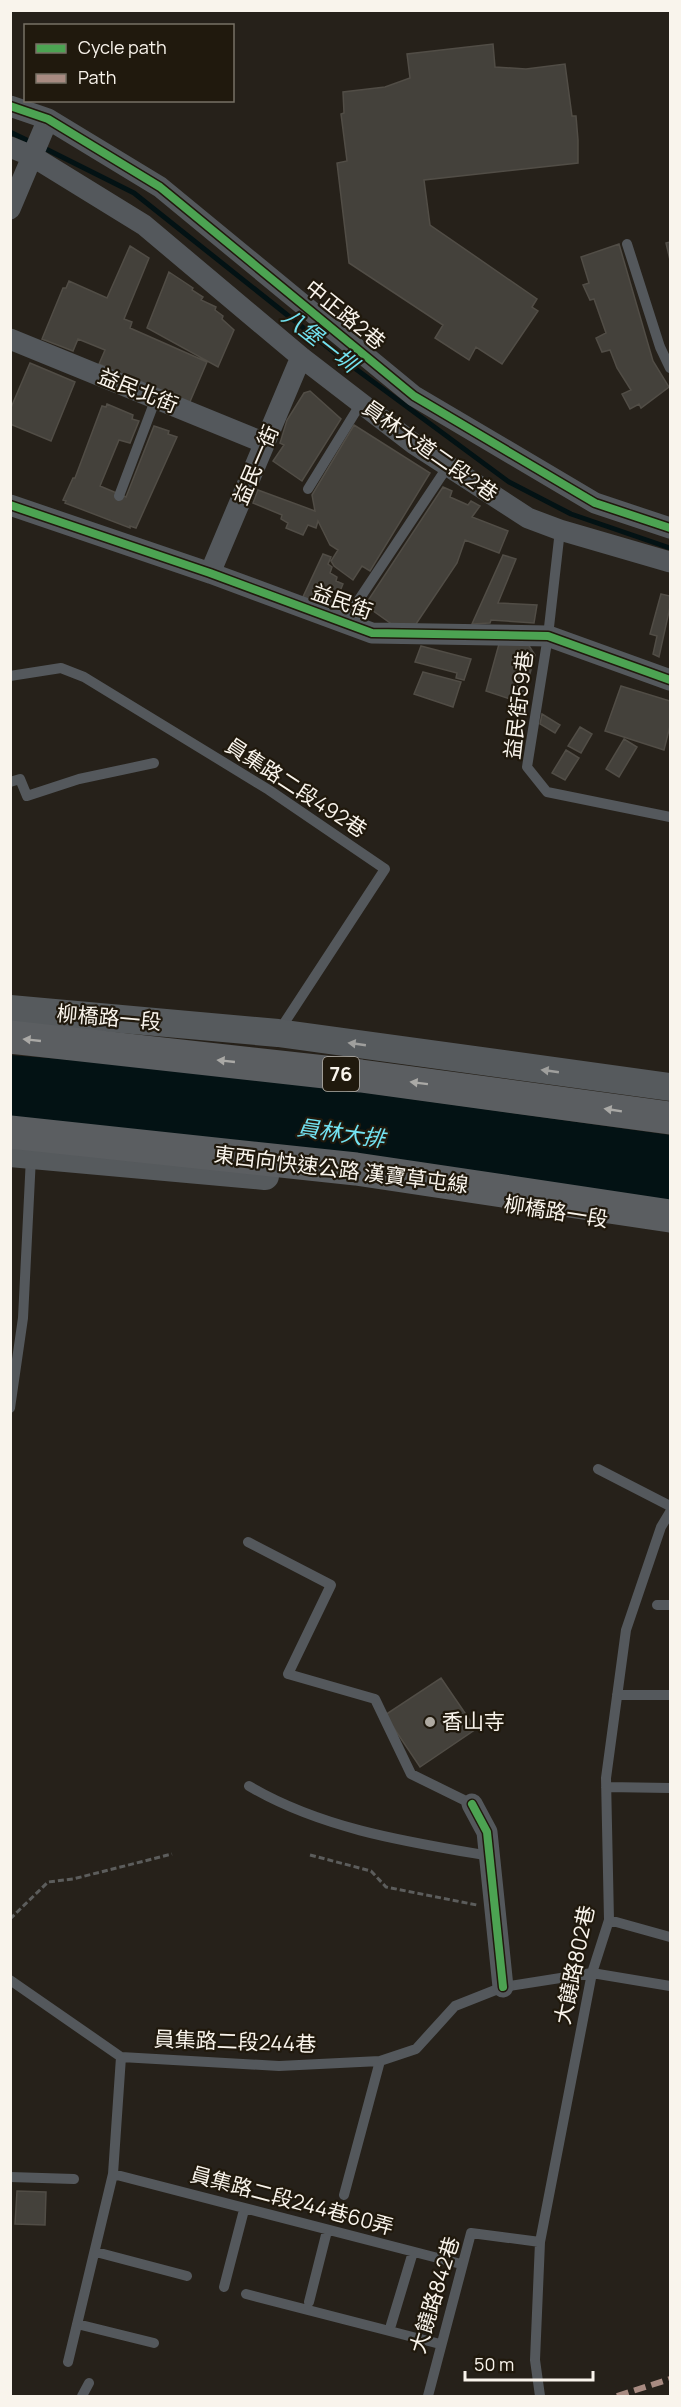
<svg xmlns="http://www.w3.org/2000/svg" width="681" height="2407" viewBox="0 0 681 2407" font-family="Manrope,'Noto Sans TC',sans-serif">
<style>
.water{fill:#031214}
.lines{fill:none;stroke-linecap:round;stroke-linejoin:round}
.stream{stroke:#031214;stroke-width:5}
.building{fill:#44413b;stroke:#514d46;stroke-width:1.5}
.path{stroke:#5c5d5c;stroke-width:3;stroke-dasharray:6 3;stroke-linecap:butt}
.lane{stroke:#54585c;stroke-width:10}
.street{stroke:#54585c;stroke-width:21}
.secondary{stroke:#565a5d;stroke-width:28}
.highway{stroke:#5b5e61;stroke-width:33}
.quiet{stroke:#a88b81;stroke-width:6;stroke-dasharray:12 6;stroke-linecap:butt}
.cycleway-casing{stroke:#20190d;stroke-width:11}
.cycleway{stroke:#4ca352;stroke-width:8}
.oneway{fill:#aaa9a6}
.oneway2{fill:#9f9f9d}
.poi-dot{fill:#afaaa2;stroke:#20190d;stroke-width:2}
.labels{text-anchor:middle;stroke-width:4.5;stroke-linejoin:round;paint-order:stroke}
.shield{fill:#20190d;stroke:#b8b2a9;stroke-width:1.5}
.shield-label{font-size:20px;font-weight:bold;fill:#f9f4ec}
.street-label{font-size:21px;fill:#f9f4ec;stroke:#20190d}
.poi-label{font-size:21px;fill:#f9f4ec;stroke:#20190d;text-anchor:start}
.water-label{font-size:22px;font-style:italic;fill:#73e3f2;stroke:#20190d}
</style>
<rect width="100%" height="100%" fill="#26211a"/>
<path class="water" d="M10,1055L211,1071L670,1135V1203L11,1123Z"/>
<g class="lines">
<path class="stream" d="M10,132L33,143
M42,147L134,193L345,361L509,482L571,514L670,548"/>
</g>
<path class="building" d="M493,44L495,67L526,69L565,64L572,116H576L578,140V163L424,180L430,225L537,299L532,307L538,311L502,364L476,347L469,360L435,338L443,325L349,263L337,163L347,161L341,114L344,113L343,92L385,87L410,78L407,54Z
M670,242V260L666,243Z
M619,244L653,361L669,387L641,408L639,404L630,409L622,394L631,390L617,368L610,350L602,352L596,338L606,333L594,299L590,300L583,285L589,283L581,257Z
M130,246L149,258L124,319L132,322L130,328L207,362L189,404L99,364L105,350L78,339L73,351L42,339L63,288H66L69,281L107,298Z
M169,272L193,288L192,290L203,297L201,300L216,307L215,310L223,316L222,319L234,330L218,367L147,328Z
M30,363L75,382L51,441L10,424V410Z
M310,391L341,419L302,481L273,461L284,445L280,443L287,420L304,393Z
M107,404L133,415L132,419L139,421L130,443L119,440L100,486L126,497L154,426L169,431L168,434L177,437L136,528L130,526V528L65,503L66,501L63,500L73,478H75L102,406L106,407Z
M354,425L430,473L370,571L362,566L353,580L334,566L331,561L338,550L330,545L318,521L316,528L308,525L303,535L286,528L288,523L281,519L282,515L253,503L258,490L315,511L312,495Z
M443,487L452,491L450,497L468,505L471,501L480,506L472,517L508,531L499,553L465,540L457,563L416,624L393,625L365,605Z
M323,554L331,557L328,564L332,567L330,573L337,577L336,581L343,584L336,601L347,605L343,615L325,608L328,601L319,597L315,605L302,599Z
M503,555L516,559L498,603L537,605L534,623L491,620L490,623L472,624Z
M661,594L670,596V607L659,657L653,654L657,636L650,634Z
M499,644H528L535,655L522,703L486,691Z
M421,646L471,659L464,680L456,678L457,673L415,662Z
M423,672L461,682L453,707L414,694Z
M621,686L670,701V726L664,750L605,731Z
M542,714L560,725L555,733L540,724Z
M580,727L592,734L581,753L568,746Z
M624,739L637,747L619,777L606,769Z
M566,750L579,758L565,780L552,773Z
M441,1678L476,1729L420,1767L385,1715Z
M17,2191L46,2192L45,2225L15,2224Z"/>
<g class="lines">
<path class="path" d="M310,1855L371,1871L386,1887L477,1905
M10,1919L48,1882L73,1879L172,1854"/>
<path class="lane" d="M627,244L660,347L670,368
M308,489L361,403
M119,496L156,398
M560,530L548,636L527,767L547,792L670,817
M344,622L448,466
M10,676L61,668L84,677L269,790L385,869L279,1031
M10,782L20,779L27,796L79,779L154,763
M10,1408L23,1318L31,1157
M598,1469L670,1506
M248,1542L331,1585L288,1674L375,1699L411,1774L472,1804
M657,1605H670
M617,1695H670
M249,1786C322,1829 408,1842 490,1856
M606,1787L670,1788
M609,1920L670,1937
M10,1980L121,2057L279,2066L380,2061L416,2049L455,2006L503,1987L592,1973L670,1986
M113,2174L461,2264
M10,2177L74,2179
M344,2195L380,2061
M96,2252L187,2276
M224,2287L244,2210
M246,2294L440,2344
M309,2302L327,2231
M77,2324L154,2343
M391,2325L413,2252
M68,2362L113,2174L121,2057
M82,2396L89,2383
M428,2396L471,2233L540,2242
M540,2396L535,2360L540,2242L592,1973L609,1920L606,1778L626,1630L661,1527L670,1512"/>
<path class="street" d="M10,106L48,119L160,187L414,396L595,503L670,528
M10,147L32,156L144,225L301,357L414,444L528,518L560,530L670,562
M10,209L48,119
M10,339L265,443
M10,505L210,573L372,633L548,636L670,680
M210,573L301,357
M472,1804L487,1832L503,1987"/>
<path class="secondary" d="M10,1009L278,1033L670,1087
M10,1153L265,1176"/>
<path class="highway" d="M10,1037L361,1076L670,1118
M10,1132L356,1169L670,1216"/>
<path class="quiet" d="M617,2396L670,2379"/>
<defs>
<path id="cycleway" d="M10,106L48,119L160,187L414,396L595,503L670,528
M10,505L210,573L372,633L548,636L670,680
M472,1804L487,1832L503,1987"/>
</defs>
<use href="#cycleway" class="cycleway-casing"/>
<use href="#cycleway" class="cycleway"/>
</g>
<defs><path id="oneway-solid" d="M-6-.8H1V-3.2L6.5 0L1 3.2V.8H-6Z" transform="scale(1.5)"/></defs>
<g class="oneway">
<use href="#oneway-solid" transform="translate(32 1040) rotate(-174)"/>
<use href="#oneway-solid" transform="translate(226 1061) rotate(-174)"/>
<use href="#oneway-solid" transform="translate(419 1083) rotate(-173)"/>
<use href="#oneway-solid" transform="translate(613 1110) rotate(-171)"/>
</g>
<g class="oneway2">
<use href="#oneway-solid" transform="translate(357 1044) rotate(-172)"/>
<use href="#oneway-solid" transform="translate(550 1071) rotate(-172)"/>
</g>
<circle class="poi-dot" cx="430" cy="1722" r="6"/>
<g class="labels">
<rect class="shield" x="323" y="1057" width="36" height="34" rx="4.5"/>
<g class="shield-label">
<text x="341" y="1081">76</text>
</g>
<g class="street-label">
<text transform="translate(345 315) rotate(39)" y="7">中正路2巷</text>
<text transform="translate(138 391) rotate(22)" y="7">益民北街</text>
<text transform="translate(430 451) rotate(35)" y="7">員林大道二段2巷</text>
<text transform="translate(256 465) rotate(-67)" y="7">益民一街</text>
<text transform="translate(342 602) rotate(20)" y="7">益民街</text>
<text transform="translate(519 705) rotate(-83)" y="7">益民街59巷</text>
<text transform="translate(296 788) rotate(33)" y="7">員集路二段492巷</text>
<text transform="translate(109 1018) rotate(5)" y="7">柳橋路一段</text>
<text transform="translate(341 1170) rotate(7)" y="7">東西向快速公路 漢寶草屯線</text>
<text transform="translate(556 1212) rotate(9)" y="7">柳橋路一段</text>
<text transform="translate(575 1965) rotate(-78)" y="7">大饒路802巷</text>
<text transform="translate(235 2042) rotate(2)" y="7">員集路二段244巷</text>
<text transform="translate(292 2201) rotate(15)" y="7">員集路二段244巷60弄</text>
<text transform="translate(435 2295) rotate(-73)" y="7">大饒路842巷</text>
</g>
<g class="poi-label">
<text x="442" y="1729">香山寺</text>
</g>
<g class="water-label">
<text transform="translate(320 340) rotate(38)" y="8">八堡一圳</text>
<text transform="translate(341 1133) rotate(8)" y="8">員林大排</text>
</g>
</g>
<rect width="681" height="2407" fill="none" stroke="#f9f4ec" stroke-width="24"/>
<rect x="24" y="24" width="210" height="78" fill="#20190d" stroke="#777166" stroke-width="1.5"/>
<rect x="36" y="44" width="30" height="9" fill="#4ca352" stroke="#777166" stroke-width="1.5"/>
<text x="78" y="54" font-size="18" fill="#f9f4ec">Cycle path</text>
<rect x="36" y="74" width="30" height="9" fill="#a88b81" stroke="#777166" stroke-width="1.5"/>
<text x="78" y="84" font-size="18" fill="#f9f4ec">Path</text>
<path d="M465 2371v9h128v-9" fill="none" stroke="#f9f4ec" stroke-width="3"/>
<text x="474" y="2371" font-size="18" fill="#f9f4ec" stroke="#20190d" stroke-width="4.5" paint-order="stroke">50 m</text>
</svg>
